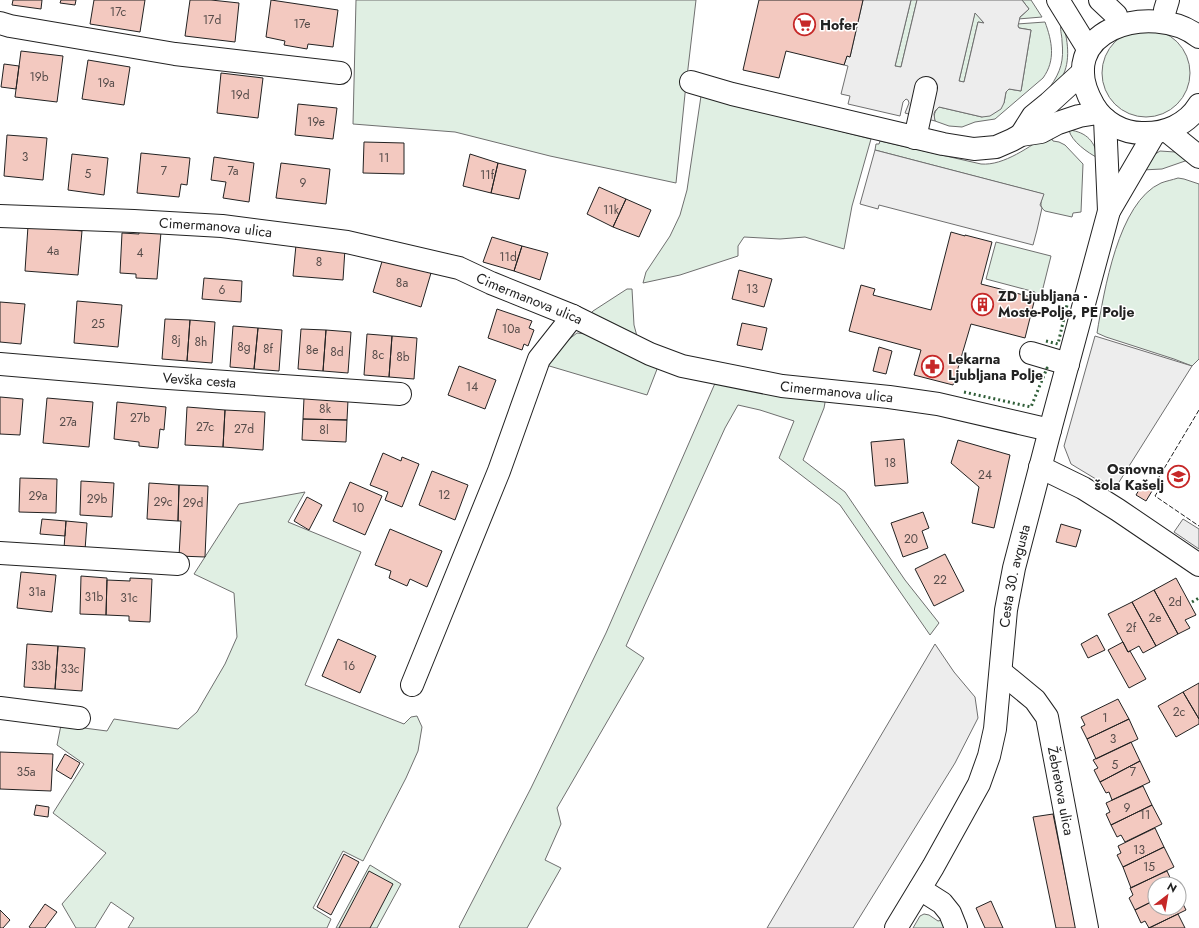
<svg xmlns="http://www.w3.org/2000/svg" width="1199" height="928" viewBox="0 0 1199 928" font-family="Jost,sans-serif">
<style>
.green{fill:#e0efe3;stroke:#6f6f6f}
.parking{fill:#ededed;stroke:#6f6f6f;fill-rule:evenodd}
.building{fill:#f3c9c0;stroke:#222}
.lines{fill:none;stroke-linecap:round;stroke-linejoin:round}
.minor-casing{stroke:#222;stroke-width:24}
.major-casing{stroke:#222;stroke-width:24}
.minor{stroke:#fff;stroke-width:22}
.major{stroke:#fff;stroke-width:22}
.hedge{stroke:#2f5e38;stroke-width:3;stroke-dasharray:2 3;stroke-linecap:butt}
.fence{stroke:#222;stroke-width:1;stroke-dasharray:5 2;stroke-linecap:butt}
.labels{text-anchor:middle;stroke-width:3;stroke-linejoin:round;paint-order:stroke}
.number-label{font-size:12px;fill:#564c4a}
.poi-label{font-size:14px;font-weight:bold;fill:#222;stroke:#fff;text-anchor:start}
.street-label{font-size:14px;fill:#222;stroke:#fff}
</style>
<rect width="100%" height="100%" fill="#fff"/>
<path class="green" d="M356,0H696L685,94L676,183L550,156L455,132L353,124Z
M911,0H917L901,67L895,66Z
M1022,0H1031L1042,17L1018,19L1029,9Z
M975,12L984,23L978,22L964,82L959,81Z
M1045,22C1052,41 1056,60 1043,78L995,119L975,122L962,127L949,126L935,121C933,115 935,111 939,107L982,117L1004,103L1006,92L1009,89L1021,91L1031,30L1019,28L1017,24Z
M1062,22C1068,38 1071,62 1062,77C1060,81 1054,84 1050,87C1061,71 1064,61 1062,41C1062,34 1059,29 1062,22Z
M1102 73a44 44 0 1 1 88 0a44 44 0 1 1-88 0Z
M701,96L871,139L852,206L844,249L805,237L780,239L744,237L738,246V256L680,275L643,283L646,272L670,236L680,215L687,190Z
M1069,130C1087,132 1095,142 1098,158C1088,153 1071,141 1069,130Z
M1049,134L1053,141L1059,142L1065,145L1083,164L1081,212L1073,213L1072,217L1045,211C1038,206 1042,201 1043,194L875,150L876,144H879L880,141L981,164C1004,166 1030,146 1049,134Z
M1160,151L1175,152L1188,160L1162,169L1142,170L1149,158Z
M1178,178L1184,179L1199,184V359L1192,366L1174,359L1106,337L1097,333C1104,292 1118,202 1161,183C1166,181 1172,180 1178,178Z
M996,242L1051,256L1041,296L1035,295V292L986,279Z
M627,289H632L634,325L638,340L586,318L593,311Z
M577,333L586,334L659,364L647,395L546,365L564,343Z
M716,381L826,397L824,408L803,460L845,492L905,580L939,623L930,635L840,505L779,458L794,421L760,410L738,405L725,428L626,646L644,658L557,808L561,824L545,860L561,868L527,928H460L459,927L531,788L606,633Z
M305,492L288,522L361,552L305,685L404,724L411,717L417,716L422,727L418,751L406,778L363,861L343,851L313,908L331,919L327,928H128L134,918L111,902L95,928H76L62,904L106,853L53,813L84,764L57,745L61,725L107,731L114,719L178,729L197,712L225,664L237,637L234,593L194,574L239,504Z
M370,865L401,884L377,928H336Z
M924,914L929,915L938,921L942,920L945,928H913L920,916Z"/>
<path class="parking" d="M863,0H911L895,66L901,67L917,0H1022L1029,9L1020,17L1018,26L1019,28L1031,30L1021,91L1009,89L1006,92L1004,103L1001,109L990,116L982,117L939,107L935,111L934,114L935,121L905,113L909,103L908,100L906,99L903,102L900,116L848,104L850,96L841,94L848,66L844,65L847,56L850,57ZM975,13L984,23L978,22L964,82L959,81Z
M875,150L1044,194L1040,205L1042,208L1037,230L1033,245L879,205L878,209L860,204Z
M1095,336L1192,366L1114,490L1071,464L1064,446Z
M1183,519L1199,529V549L1174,532Z
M935,644L954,672L975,697L978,718L955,763L853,928H767Z"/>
<path class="building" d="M13,0H42L41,9L12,5Z
M61,0H76L75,5L60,3Z
M94,0H145L140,32L90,24Z
M190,0H211L239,3L235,42L185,36Z
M271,0L338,10L333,47L308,44L307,49L284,45L285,41L266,37Z
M759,0H863L850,57L847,56L844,65L786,51L779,78L743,70Z
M21,51L63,56L57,102L15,97Z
M88,60L130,67L124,105L82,99Z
M4,64L19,66L16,89L1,87Z
M221,73L263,78L258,118L217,113Z
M298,104L337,108L333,139L295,135Z
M7,135L47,138L43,180L4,176Z
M364,142L404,143V174L363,173Z
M141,153L190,158L187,185L181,184L179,197L137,193Z
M72,154L108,158L104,195L68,190Z
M470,154L498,163L491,193L463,186Z
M214,157L254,163L249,202L223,198L226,182L211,180Z
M281,163L330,169L326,204L276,198Z
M498,163L526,170L519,199L491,193Z
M599,187L626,199L613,227L587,214Z
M626,199L651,210L639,237L613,227Z
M28,226L82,231L78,275L25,271Z
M139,231L161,232L157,279L136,278V274L120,273L122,233L139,234Z
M951,232L965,236V235L992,242L981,284L1035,298L1025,338L971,324L953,385L914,375L921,350L849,331L861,285L875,289L873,295L931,310Z
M492,237L522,246L514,271L483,262Z
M296,245L345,249L343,280L293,276Z
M522,246L548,253L540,280L514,271Z
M383,258L431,273L421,307L373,292Z
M739,270L772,279L764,307L732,299Z
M204,278L242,281L241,302L202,299Z
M77,301L122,305L118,347L74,343Z
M0,302L25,304L21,344L0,342Z
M497,309L532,321L529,328L534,330L528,346L524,344L522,350L488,338Z
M165,319L190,320L187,361L162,359Z
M190,320L215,322L212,363L187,361Z
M742,323L767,328L762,350L737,345Z
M233,326L258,328L254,369L230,367Z
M258,328L282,330L279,371L254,369Z
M301,329L326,330L323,371L298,369Z
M326,330L351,332L348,373L323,371Z
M367,334L392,336L389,377L364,375Z
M392,336L417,338L414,379L389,377Z
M879,347L892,351L886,374L873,371Z
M459,366L496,380L485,409L448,395Z
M0,397L23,399L20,435L0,434Z
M47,398L93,402L89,447L43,443Z
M304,398L348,400L347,420L303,419Z
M117,402L166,407L164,430L160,429L158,448L139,446V442L114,439Z
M187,407L225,410L223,447L185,445Z
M225,410L265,412L263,450L223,447Z
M303,419L347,420L346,442L302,440Z
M904,439L908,483L875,486L871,442Z
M958,440L1010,455L994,528L972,523L979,487L951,463Z
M383,453L401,461L402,457L419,464L402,507L385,500L388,492L370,485Z
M432,471L468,485L455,520L419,505Z
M20,478L57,479L56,513L19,512Z
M81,481L114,483L112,517L80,515Z
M350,482L382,496L365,535L333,521Z
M149,483L179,485L178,521L147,519Z
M179,485L208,486L205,557L179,556L181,521H178Z
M1142,485L1152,491L1146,501L1136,495Z
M307,497L322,505L309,530L294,521Z
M923,512L929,528L922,531L928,548L903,557L891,523Z
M42,519L66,521L65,536L40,534Z
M66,521L87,523L85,550L64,548Z
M1061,524L1081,530L1076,547L1056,542Z
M390,529L442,551L427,587L410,579L407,586L389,578L391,571L375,565Z
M945,554L964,591L934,606L915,569Z
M21,572L56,575L52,612L17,608Z
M81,576L107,578L106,615L80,614Z
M130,578L152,579L150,622L129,621V616L106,615L107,580L130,581Z
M1176,578L1196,615L1185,620L1190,628L1178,634L1154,590Z
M1154,590L1178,634L1156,646L1132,602Z
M1132,602L1156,646L1143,653L1139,646L1128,652L1108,614Z
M1097,635L1105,650L1088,658L1081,644Z
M338,639L376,656L360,693L322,676Z
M1123,642L1128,652L1130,651L1146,679L1129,688L1108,650Z
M27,644L58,646L55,689L24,687Z
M58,646L85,648L82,691L55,689Z
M1199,683V719L1183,692Z
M1183,692L1199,719V724L1176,737L1158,706Z
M1118,699L1129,719L1087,739L1081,727L1085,725L1081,717Z
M1129,719L1138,739L1096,759L1087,739Z
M1131,742L1140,761L1100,782L1094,770L1098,768L1093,760Z
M0,752L53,754L51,791L0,789Z
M65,754L80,763L71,779L56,770Z
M1140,761L1150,782L1112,800L1109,792L1106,793L1100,782Z
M1143,786L1152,805L1111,825L1106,814L1110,812L1106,803Z
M36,805L49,807L48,817L34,815Z
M1152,805L1162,824L1125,842L1121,835L1117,837L1111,825Z
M1053,814L1076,928H1056L1033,817Z
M1155,828L1164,847L1123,867L1117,855L1121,853L1118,846Z
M1164,847L1174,867L1131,888L1123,867Z
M344,854L359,862L331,915L317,907Z
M369,871L393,884L370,928H339Z
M1167,871L1173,884H1155V900L1135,910L1129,898L1133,895L1130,888Z
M1179,896L1186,910L1149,928L1145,921L1141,923L1135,910L1155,900V908H1179Z
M991,901L1003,928H985L976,908Z
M45,904L57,912L45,928H31L29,927Z
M0,910L10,920L3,928H0Z
M1178,914L1185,928H1148H1149Z"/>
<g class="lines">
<defs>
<g id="minor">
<path d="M1165,10L1168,0"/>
<path d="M0,23L10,26L175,54L340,73"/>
<path d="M691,82L732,94L943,144L974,149L996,147L1012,140L1021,135L1041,132L1058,123L1079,116L1098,113"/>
<path d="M1105,119L1109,211"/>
<path d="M1167,131L1199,157"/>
<path d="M1021,135L1033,116L1049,103L1083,72"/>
<path d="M915,138L926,88"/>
<path id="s1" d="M0,216L134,221L222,226L347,242L459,268L491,283L573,316L650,354L682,366L782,386L889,397L938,404L1050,430"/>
<path d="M1031,353L1068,364"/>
<path id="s2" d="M0,364L154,377L400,394"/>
<path d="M1040,467L1083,488L1118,510L1199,565"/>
<path d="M0,553L178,564"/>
<path id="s3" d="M1001,672L1035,700L1047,717L1087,928"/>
<path d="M412,685L499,471L539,359L573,316"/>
<path d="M0,708L79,718"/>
<path d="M920,889L942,903L950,913L956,928"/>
<path id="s4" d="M896,928L933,867L979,784L989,756L995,729L1006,610L1014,568L1050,430L1109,211L1154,134"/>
</g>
<path id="major" d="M1058,0L1087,47
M1100,0L1116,15
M1199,37C1152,0 1049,30 1094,106C1103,122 1123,133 1142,133C1164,134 1187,125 1199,105"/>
</defs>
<use href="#minor" class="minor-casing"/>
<use href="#major" class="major-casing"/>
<use href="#minor" class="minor"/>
<use href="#major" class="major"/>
<path class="hedge" d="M1046,341L1058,344L1067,305
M964,392L1031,407L1047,368L1045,367
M1192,602L1199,598"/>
<path class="fence" d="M1199,410L1153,487L1158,491L1155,496L1199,526"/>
</g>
<defs>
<symbol id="supermarket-ring" viewBox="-11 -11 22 22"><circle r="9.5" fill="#fff" stroke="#c62828" stroke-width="1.5"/><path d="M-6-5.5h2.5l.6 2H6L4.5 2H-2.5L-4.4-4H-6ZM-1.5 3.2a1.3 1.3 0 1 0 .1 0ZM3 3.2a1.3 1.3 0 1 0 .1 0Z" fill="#c62828"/></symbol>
<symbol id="building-ring" viewBox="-11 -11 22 22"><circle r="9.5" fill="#fff" stroke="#c62828" stroke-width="1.5"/><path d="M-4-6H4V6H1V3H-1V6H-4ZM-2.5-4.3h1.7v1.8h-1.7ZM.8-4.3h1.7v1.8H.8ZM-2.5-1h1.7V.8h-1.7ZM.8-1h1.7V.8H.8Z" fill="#c62828"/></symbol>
<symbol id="pharmacy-ring" viewBox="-11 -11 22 22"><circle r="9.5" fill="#fff" stroke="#c62828" stroke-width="1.5"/><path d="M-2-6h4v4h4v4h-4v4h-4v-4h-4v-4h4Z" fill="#c62828"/></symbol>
<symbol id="school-ring" viewBox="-11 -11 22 22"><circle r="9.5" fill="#fff" stroke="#c62828" stroke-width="1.5"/><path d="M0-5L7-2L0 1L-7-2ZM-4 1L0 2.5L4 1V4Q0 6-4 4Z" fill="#c62828"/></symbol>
</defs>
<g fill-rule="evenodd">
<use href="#supermarket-ring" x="792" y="12" width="25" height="25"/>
<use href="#building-ring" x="970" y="292" width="25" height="25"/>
<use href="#pharmacy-ring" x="920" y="354" width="25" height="25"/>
<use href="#school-ring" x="1166" y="464" width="25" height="25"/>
</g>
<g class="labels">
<g class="number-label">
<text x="118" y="16">17c</text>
<text x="212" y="24">17d</text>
<text x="302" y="28">17e</text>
<text x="39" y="81">19b</text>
<text x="106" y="87">19a</text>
<text x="240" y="99">19d</text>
<text x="316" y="126">19e</text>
<text x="25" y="161">3</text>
<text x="384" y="162">11</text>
<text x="164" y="175">7</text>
<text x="233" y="175">7a</text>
<text x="88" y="178">5</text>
<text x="487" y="179">11f</text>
<text x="303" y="187">9</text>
<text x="611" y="214">11k</text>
<text x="53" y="255">4a</text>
<text x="140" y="257">4</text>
<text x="508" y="261">11d</text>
<text x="319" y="266">8</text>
<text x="402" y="287">8a</text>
<text x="752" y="293">13</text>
<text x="222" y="294">6</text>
<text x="98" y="328">25</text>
<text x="511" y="333">10a</text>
<text x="176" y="344">8j</text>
<text x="201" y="346">8h</text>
<text x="244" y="351">8g</text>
<text x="268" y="353">8f</text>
<text x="312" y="354">8e</text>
<text x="337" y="356">8d</text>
<text x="378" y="359">8c</text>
<text x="403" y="361">8b</text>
<text x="472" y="391">14</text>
<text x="325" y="413">8k</text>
<text x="140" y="422">27b</text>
<text x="68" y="426">27a</text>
<text x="205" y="431">27c</text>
<text x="244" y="433">27d</text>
<text x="324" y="434">8l</text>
<text x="890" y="467">18</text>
<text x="985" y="479">24</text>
<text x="444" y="499">12</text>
<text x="38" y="500">29a</text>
<text x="97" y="503">29b</text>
<text x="163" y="506">29c</text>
<text x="193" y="507">29d</text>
<text x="358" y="512">10</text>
<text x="911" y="543">20</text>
<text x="940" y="584">22</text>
<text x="37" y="596">31a</text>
<text x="94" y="601">31b</text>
<text x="129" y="602">31c</text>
<text x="1175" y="606">2d</text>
<text x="1155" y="622">2e</text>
<text x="1131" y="632">2f</text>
<text x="41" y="670">33b</text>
<text x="349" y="670">16</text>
<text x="70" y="673">33c</text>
<text x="1179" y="716">2c</text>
<text x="1105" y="722">1</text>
<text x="1113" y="743">3</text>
<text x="1115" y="769">5</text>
<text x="26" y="776">35a</text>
<text x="1133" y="776">7</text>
<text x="1127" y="812">9</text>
<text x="1145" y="819">11</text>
<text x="1139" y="854">13</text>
<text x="1149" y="871">15</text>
</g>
<g class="poi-label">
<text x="820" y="30">Hofer</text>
<text x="998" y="301">ZD Ljubljana -<tspan x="998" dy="16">Moste-Polje, PE Polje</tspan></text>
<text x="948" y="364">Lekarna<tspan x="948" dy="16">Ljubljana Polje</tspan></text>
<text x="1164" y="474" text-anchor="end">Osnovna<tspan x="1164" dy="16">šola Kašelj</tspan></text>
</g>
<g class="street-label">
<text dy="5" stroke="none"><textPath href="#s1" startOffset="216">Cimermanova ulica</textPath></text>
<text dy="5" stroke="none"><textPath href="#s1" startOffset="540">Cimermanova ulica</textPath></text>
<text dy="5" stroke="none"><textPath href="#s2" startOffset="200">Vevška cesta</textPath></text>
<text dy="5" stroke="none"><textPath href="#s1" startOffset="864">Cimermanova ulica</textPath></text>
<text dy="5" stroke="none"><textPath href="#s4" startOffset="378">Cesta 30. avgusta</textPath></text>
<text dy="5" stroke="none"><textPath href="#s3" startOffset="140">Žebretova ulica</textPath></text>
</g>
</g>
<g transform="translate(1167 896) rotate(31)"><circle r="19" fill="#ffffff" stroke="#a7a7a7"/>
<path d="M0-3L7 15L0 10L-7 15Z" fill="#c62828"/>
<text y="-6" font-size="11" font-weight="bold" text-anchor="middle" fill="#222222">N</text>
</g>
</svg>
